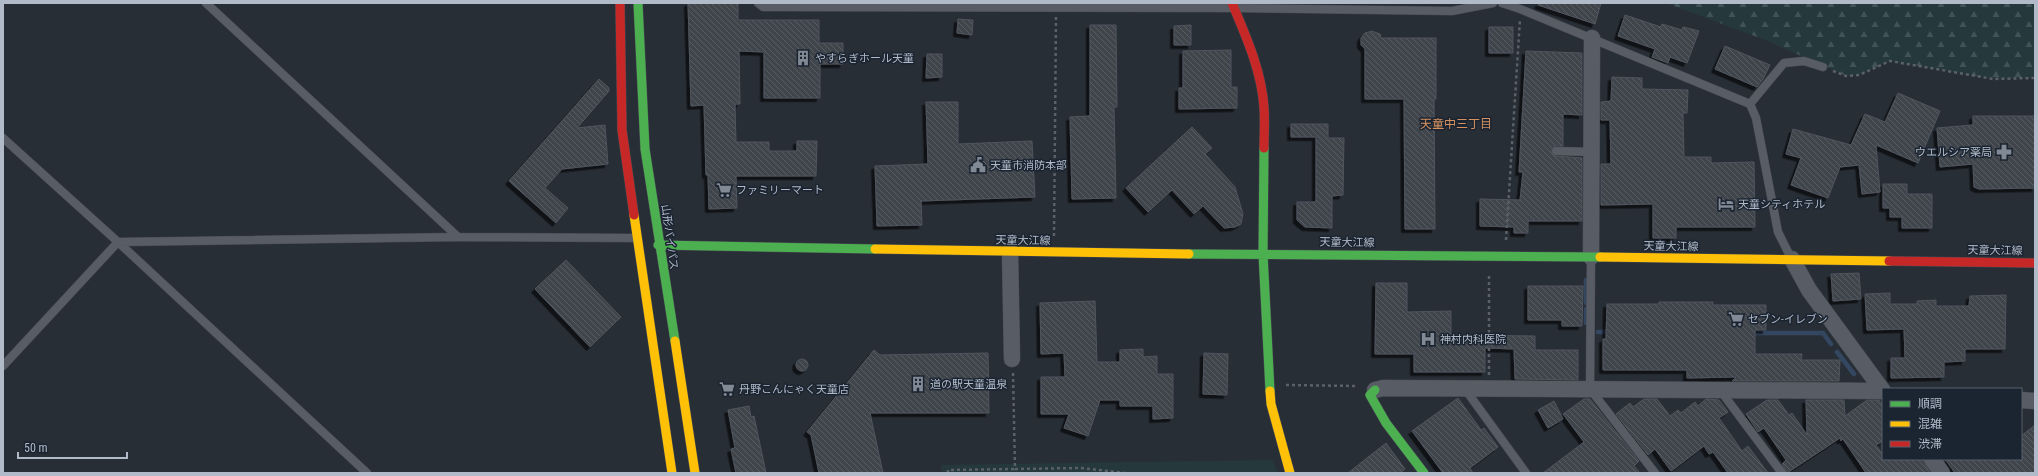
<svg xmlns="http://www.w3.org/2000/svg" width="2038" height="476" viewBox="0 0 2038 476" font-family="'Roboto Condensed','Noto Sans JP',sans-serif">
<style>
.green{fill:#25383c}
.forest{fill:url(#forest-firs)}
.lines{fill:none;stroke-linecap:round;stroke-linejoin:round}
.stream{stroke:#344760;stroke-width:4.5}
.building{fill:url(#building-back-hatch);stroke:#50555e;filter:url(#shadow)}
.lane-casing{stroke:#464a51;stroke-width:9}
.street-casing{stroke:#464a51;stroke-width:17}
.fast-casing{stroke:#464a51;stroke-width:10}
.slow-casing{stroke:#464a51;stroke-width:10}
.jam-casing{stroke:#464a51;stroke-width:10}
.path{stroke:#5b6168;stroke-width:2.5;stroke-dasharray:3 3;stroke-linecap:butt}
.lane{stroke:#585c64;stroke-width:8}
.street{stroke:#585c64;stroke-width:16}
.fast{stroke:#4caf50;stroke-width:9}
.slow{stroke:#ffc107;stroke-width:9}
.jam{stroke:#c62828;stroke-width:9}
.labels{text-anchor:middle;stroke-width:3;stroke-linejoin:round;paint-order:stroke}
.poi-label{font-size:11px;fill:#b1bac8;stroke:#1b2431;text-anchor:start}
.street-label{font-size:11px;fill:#b1bac8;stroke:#1b2431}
.neighbourhood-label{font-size:12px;fill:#d6915e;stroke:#1b2431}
</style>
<defs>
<pattern id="forest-firs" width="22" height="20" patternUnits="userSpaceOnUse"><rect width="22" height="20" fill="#25383c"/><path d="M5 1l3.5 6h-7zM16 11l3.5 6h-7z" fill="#425357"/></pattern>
<pattern id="building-back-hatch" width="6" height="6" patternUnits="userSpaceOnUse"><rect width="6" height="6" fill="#3f444c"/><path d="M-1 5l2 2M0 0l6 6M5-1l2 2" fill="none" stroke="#585d64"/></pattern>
<filter id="shadow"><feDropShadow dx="-3.5" dy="3.5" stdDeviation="0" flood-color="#0009"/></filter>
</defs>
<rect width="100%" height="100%" fill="#282e36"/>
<path class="green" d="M1272,460L1278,473H942L941,465Z"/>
<path class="forest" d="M1666,3H2035V78L1993,79L1890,61L1859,75L1846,76L1768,41Z"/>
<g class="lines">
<path class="stream" d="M1586,303V280
M1586,309V323
M1598,332H1612
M1750,333H1823L1831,344
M1837,352L1854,374"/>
</g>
<path class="building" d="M688,3H738V20H819V43H843V64H820V98H764V52L739,51L740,104H735L736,142H769V151H797V141H817L816,176H736L737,208L709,209L708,175H706L704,105L691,106Z
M1539,3H1601L1595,24L1538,5Z
M1625,15L1661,27L1662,24L1682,30L1683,27L1699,31L1687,63L1670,57L1668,63L1652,57L1655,49L1618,36Z
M958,19L973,20L972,35L957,33Z
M1090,25H1116L1117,107H1114L1116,198L1072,199L1070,117L1090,116Z
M1191,25V45H1174V26Z
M1489,27H1513V53H1489Z
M1372,31L1380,34L1381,38H1436V99H1434L1435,229H1405L1404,99H1365V49L1361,45V38L1365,33Z
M1725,46L1770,65L1763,79L1757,87L1715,69Z
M1231,50V87H1237V108L1179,109V88H1183V51Z
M1526,51L1582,53V115L1563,114V146H1554L1551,151L1555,156L1582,158V221H1528V233H1514V227L1480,226V199L1520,200L1523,172H1519Z
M927,54H942V77L926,78Z
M1612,77L1642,78V89L1688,90L1687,113H1683L1684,157H1711V163L1754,162L1755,227H1676V238H1653V204L1601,205V164H1611L1610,120H1601V102L1611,101Z
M599,79L609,88V91L577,128L605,125L608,164L562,169L545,188L568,208L556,223L509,181Z
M1898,93L1940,111L1918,163L1876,145L1880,192L1862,194L1859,165L1840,167L1828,198L1791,185L1801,158L1786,154L1793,129L1851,145L1865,114L1885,122Z
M926,102H958V144L1032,141L1035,197L921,201L922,225L877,226L875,166L928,164Z
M1973,116H2035V188L1979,189L1974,187L1973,164L1940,167L1937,128L1973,125Z
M1291,124H1328V138H1344L1343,195L1332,196V228L1305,227L1297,220V202H1316V137H1291Z
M1192,127L1212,148L1205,154L1235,187L1243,214L1241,224L1235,227L1224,228L1203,206L1194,214L1172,190L1148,212L1126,188Z
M1883,184H1907V194H1932V228H1902V217H1890V208H1883Z
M566,260L621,317L590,347L535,289Z
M1859,273L1861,299L1833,301L1831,274Z
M1376,283H1407V312L1451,311V335L1535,336V350H1578V380L1515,379L1514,349L1485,348V372H1414V354H1375Z
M1528,286H1583L1582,326H1562V320H1528Z
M1890,293V304H1917V301L1936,300V306H1969L1970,296L2006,295L2005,349H1965V361L1944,362V377L1891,378V358H1905L1904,329L1867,330L1865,294Z
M1095,301L1097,362H1120V350L1143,349V357L1157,356V374H1173V418L1153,419V406H1120V400H1100L1088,436L1064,428L1069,414H1041V377H1065L1064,353L1041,354L1040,303Z
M1659,302H1713V305H1766V330H1755V354H1802L1801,360H1840L1839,381H1732L1736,377L1687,378V370H1603V339H1606L1607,304H1659Z
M874,350L880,355L988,353L989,413H870L883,473H819L811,435L807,432Z
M1204,353L1228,354L1227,395L1203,394Z
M796 365a6 6 0 1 1 12 0a6 6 0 1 1-12 0Z
M1458,398L1481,430L1484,428L1498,447L1470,468L1473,473H1443L1412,431Z
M1584,399H1590L1639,461L1634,466L1640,473H1543L1584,442L1563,414Z
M1644,399H1657L1670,416L1678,410L1681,413L1695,402L1698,406L1706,399L1719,400L1728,412L1719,418L1742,451L1748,446L1768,473H1728L1713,452L1709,454L1704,446L1671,471L1655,449L1648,455L1616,414L1630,403L1633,407Z
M1767,400H1778L1789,415L1792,413L1807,435L1806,400H1844L1845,416L1867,400H1879L1883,406V441L1876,445L1883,455V459H1923L1930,473H1866L1843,439L1841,441L1840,438L1787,473L1782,464L1786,460L1764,428L1758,432L1746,414Z
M1554,401L1563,419L1548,428L1538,410Z
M749,406L751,417L754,416L766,473H736L731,449L735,448L728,410Z
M2035,425V473H1955L1945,459H2021V436Z
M1386,443L1405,469L1400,473H1348Z"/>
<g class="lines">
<defs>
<path id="lane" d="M206,3L458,237
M758,3L763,7L1235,8L1452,11L1493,3
M1502,3L1520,9L1750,104L1756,118L1778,232L1790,256
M1750,104L1784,63L1804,61L1823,67
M3,138L118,242L458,237L637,238
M1556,151L1593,152
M1591,258L1590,389L1655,473
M3,366L118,242L367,473
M1465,389L1526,473
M1720,390L1782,473"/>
<path id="street" d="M1010,252L1012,359
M1591,257L1592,38
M1792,259L1809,290L1883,391
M1375,390L1383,388L1883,391
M2021,400L2035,401
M1932,459L1942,473"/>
<path id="fast" d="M638,3L645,149L675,341
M1264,148L1263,254L1270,391
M658,245L875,249
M1189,254L1600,257
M1375,390L1370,395L1386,423L1424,473"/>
<path id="slow" d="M634,215L672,473
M875,249L1189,254
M1600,257L1889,261
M675,341L695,473
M1270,391L1271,404L1290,473"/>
<path id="jam" d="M620,3L622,130L634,215
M1232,3C1246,36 1262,72 1264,108C1265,121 1264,135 1264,148
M1889,261L2035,263"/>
</defs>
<use href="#lane" class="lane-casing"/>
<use href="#street" class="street-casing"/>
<use href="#fast" class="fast-casing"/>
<use href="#slow" class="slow-casing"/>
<use href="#jam" class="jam-casing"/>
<path class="path" d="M1833,71L1846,76L1859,75L1890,61L1993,79L2035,78
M1054,236L1056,17
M1506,240L1520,19
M1013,373L1015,469L1081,468L1126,473
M1489,375V274
M1286,385L1355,386
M948,473V470L1015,469"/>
<use href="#lane" class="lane"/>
<use href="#street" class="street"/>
<use href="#fast" class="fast"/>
<use href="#slow" class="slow"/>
<use href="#jam" class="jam"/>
</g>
<defs>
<symbol id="building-bare" viewBox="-9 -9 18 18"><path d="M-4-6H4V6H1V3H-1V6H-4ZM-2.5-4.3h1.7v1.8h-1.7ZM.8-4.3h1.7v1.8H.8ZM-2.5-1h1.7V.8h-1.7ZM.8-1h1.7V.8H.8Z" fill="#818995" stroke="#1b2431" stroke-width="2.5" paint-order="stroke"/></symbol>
<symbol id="pharmacy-bare" viewBox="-9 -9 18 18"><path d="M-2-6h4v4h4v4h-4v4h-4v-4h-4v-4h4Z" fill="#818995" stroke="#1b2431" stroke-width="2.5" paint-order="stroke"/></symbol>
<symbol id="civic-bare" viewBox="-9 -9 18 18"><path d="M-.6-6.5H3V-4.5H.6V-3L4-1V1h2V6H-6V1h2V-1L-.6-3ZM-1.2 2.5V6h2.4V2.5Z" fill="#818995" stroke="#1b2431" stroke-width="2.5" paint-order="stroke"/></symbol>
<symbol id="supermarket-bare" viewBox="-9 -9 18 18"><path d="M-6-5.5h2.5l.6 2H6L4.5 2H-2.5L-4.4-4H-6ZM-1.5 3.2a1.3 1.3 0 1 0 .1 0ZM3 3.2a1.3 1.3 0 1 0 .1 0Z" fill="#818995" stroke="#1b2431" stroke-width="2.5" paint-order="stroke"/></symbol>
<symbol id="hotel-bare" viewBox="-9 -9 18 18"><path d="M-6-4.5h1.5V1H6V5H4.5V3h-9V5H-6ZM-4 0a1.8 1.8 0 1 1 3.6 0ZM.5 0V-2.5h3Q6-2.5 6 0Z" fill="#818995" stroke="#1b2431" stroke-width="2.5" paint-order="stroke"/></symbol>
<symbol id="hospital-bare" viewBox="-9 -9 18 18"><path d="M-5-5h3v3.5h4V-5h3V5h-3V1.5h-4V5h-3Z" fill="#818995" stroke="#1b2431" stroke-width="2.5" paint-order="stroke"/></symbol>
</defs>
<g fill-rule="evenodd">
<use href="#building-bare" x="792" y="47" width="22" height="22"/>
<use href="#pharmacy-bare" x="1993" y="141" width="22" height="22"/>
<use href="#civic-bare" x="967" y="154" width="22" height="22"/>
<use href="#supermarket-bare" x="713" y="179" width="22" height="22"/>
<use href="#hotel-bare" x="1715" y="193" width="22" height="22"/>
<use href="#supermarket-bare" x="1725" y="308" width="22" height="22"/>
<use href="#hospital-bare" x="1417" y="328" width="22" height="22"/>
<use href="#building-bare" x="907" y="373" width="22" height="22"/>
<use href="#supermarket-bare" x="716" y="378" width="22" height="22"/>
</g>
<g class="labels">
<g class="poi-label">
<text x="815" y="62">やすらぎホール天童</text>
<text x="1992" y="156" text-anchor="end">ウエルシア薬局</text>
<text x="990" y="169">天童市消防本部</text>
<text x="736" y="194">ファミリーマート</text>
<text x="1738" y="208">天童シティホテル</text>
<text x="1748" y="323">セブン-イレブン</text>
<text x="1440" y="343">神村内科医院</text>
<text x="930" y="388">道の駅天童温泉</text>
<text x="739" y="393">丹野こんにゃく天童店</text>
</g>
<g class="street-label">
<text transform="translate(670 237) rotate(82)" y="4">山形バイパス</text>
<text transform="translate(1023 240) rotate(1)" y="4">天童大江線</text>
<text transform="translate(1347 242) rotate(1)" y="4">天童大江線</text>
<text transform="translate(1671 246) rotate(1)" y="4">天童大江線</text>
<text transform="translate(1995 250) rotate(1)" y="4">天童大江線</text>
</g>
<g class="neighbourhood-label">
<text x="1456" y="128">天童中三丁目</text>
</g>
</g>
<rect width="2038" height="476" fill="none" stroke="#b1bac8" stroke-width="8"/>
<rect x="1882" y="388" width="140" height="72" fill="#1b2431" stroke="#57606d"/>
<rect x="1890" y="401" width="20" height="6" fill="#4caf50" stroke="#57606d"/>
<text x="1918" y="408" font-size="12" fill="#b1bac8">順調</text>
<rect x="1890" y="421" width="20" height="6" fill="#ffc107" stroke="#57606d"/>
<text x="1918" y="428" font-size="12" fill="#b1bac8">混雑</text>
<rect x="1890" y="441" width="20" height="6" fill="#c62828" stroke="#57606d"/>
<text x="1918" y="448" font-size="12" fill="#b1bac8">渋滞</text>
<path d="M18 452v6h109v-6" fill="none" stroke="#b1bac8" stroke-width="2"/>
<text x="24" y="452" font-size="12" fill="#b1bac8" stroke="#1b2431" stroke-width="3" paint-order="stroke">50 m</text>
</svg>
